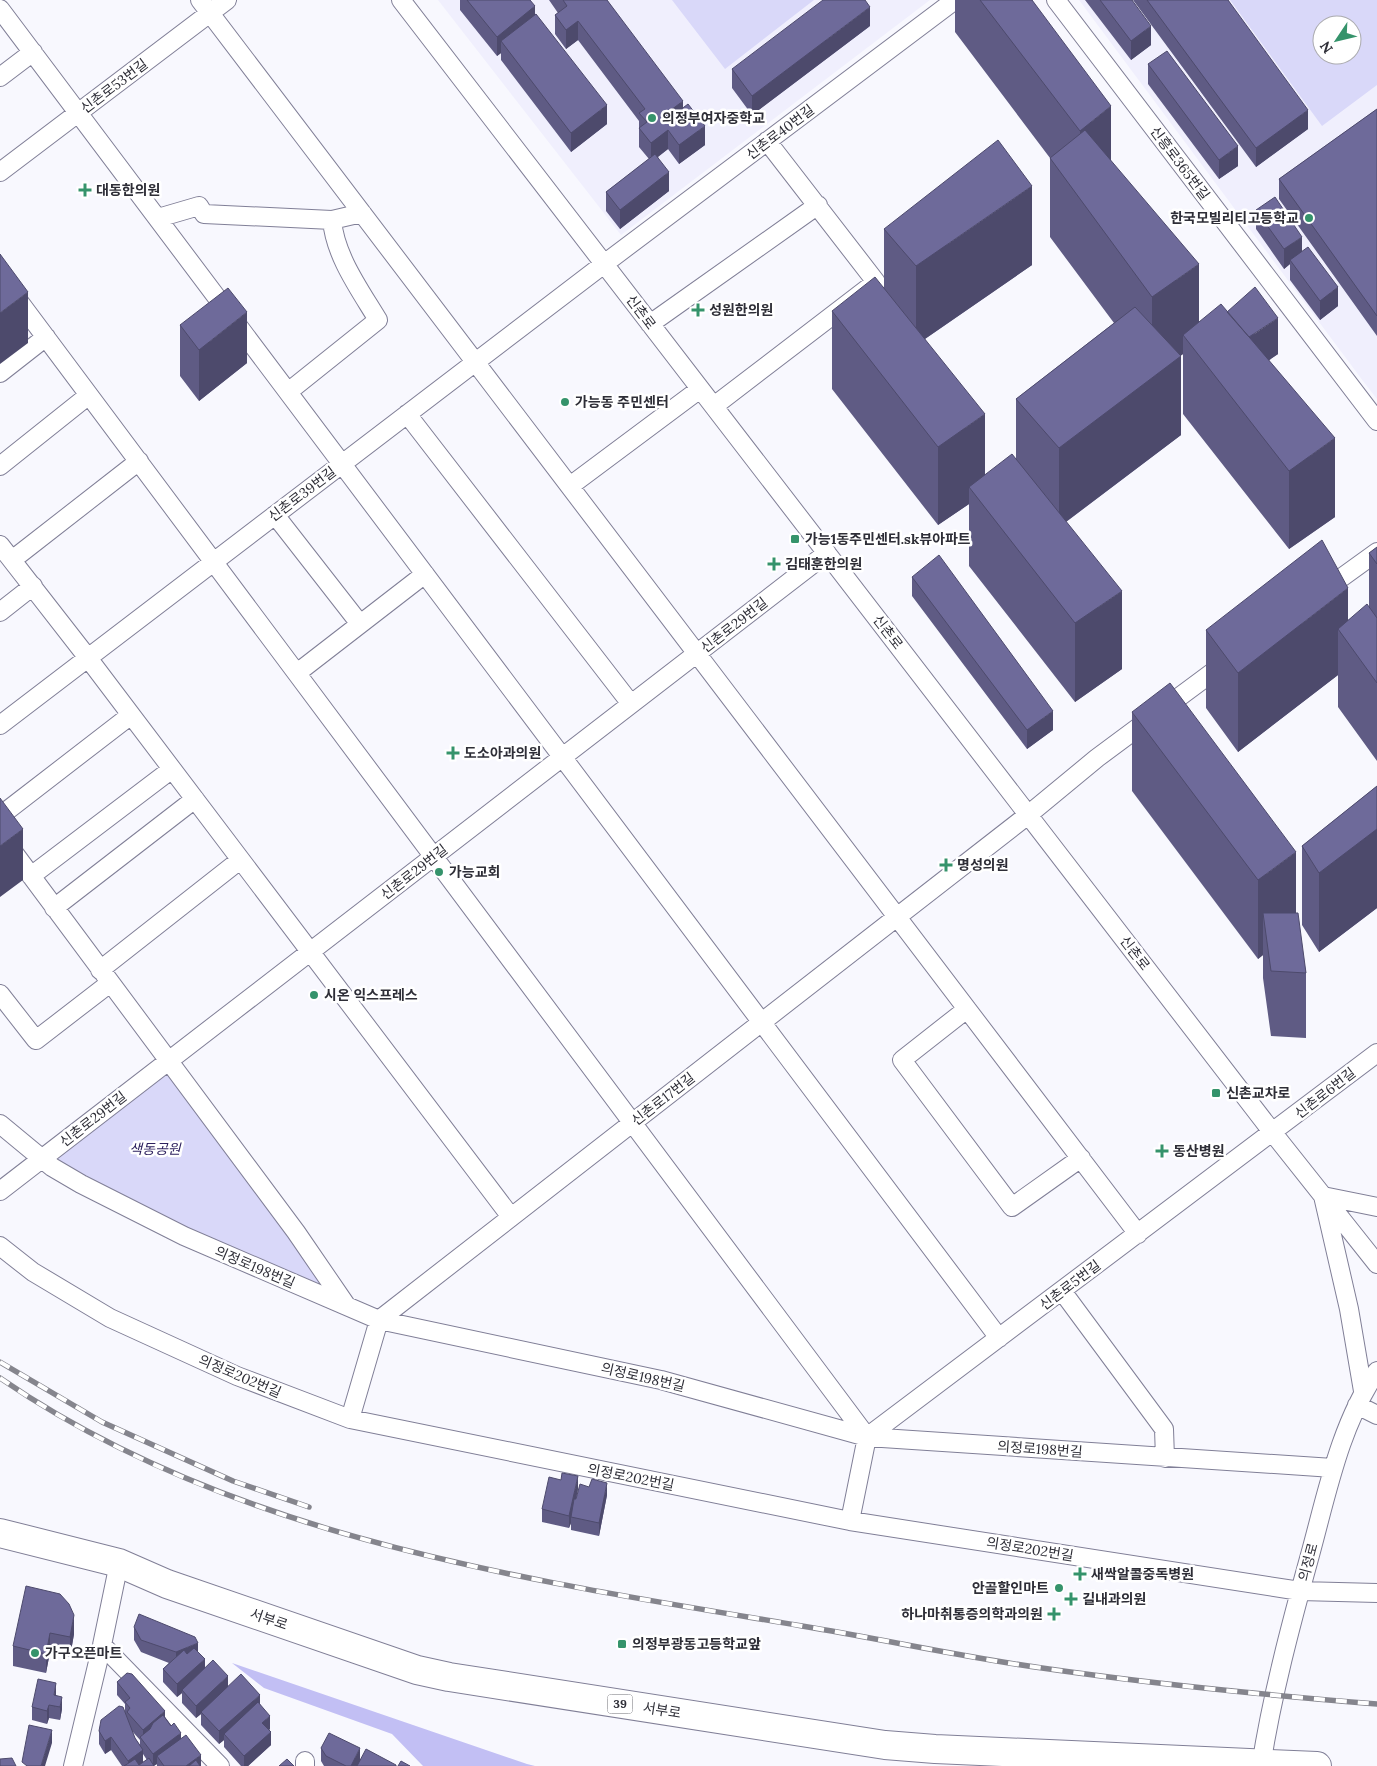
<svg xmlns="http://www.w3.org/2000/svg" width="1377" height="1766" viewBox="0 0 1377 1766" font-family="Lora,'Noto Sans KR',serif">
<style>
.built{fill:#f0effd;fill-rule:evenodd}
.green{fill:#d9d8f9;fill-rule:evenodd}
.forest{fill:#c2bff4}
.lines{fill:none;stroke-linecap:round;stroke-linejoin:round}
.street-casing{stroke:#807f97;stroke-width:20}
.primary-casing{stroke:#807f97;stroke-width:30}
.street{stroke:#fff;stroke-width:18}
.primary{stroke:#fff;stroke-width:28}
.rail-casing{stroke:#85858d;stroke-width:5.5}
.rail{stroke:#fff;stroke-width:4;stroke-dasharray:11;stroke-linecap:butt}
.wall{fill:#5f5b84;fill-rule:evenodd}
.shaded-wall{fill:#4d4a6c}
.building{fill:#6e6a9a;stroke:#4d4a6c}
.poi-dot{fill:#35936b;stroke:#fff;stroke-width:2}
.labels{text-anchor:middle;stroke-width:5;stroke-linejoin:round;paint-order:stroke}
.shield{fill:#fff;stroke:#6d6d73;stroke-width:1}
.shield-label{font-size:12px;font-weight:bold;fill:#2e2e37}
.street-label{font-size:14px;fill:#2e2e37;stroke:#fff}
.poi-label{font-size:14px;font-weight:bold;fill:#2e2e37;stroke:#fff;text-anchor:start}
.park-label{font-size:14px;font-style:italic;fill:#2d215e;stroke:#fff}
</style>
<rect width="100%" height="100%" fill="#f8f8fe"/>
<path class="built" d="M438,0H930L621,235Z
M1079,0H1377V399L1363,381ZM1322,25H1352V55H1322Z"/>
<path class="green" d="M672,0H814L725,69Z
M1230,0H1377V85L1322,126ZM1322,25H1352V55H1322Z
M166,1070L328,1287L229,1248L126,1198L60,1163L51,1154Z"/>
<path class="forest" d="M232,1663L527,1764L535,1766H423L392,1734L264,1688Z"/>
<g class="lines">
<defs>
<path id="street" d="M200,0L1138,1234
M401,0L1273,1133L1377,1264
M1056,0L1377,421
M0,9L999,1338
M0,77L33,52
M0,172L227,0
M158,218L199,206L204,214L332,220L362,213
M0,276L867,1437L850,1521
M650,324L818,205
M0,373L46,337
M288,392L378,320C360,290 335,256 332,220
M714,406L876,282L767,141
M407,414L631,704
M0,466L89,395
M570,486L700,389
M275,515L360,624
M0,545L88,658L511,1217
M12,560L139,461
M1323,591L1377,552
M0,612L33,586
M297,673L425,574
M0,725L604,264L955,0
M0,816L131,715
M0,834L296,1232L346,1305
M31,876L172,769
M54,908L195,799
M100,970L240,860
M0,994L36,1040L110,983
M967,1009L902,1060L1012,1207L1081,1158
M0,1124L52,1167L81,1184L184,1236L379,1320L661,1380L867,1437L1333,1468
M0,1191L827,553
M0,1246L33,1272L110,1318L237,1376L350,1419L850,1521L1300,1591L1377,1593
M1062,1291L1164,1429L1165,1458
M1363,1391L1349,1309L1323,1196L1377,1207
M1357,1405L1377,1415
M350,1419L379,1320L1028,815L1097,758L1225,663
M867,1437L1377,1053
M102,1645L220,1766
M305,1761V1766
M73,1766L102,1645L119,1563
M1261,1766C1272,1695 1291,1624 1310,1555C1327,1493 1340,1425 1377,1371"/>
<path id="primary" d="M0,1533L119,1563L167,1584L417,1670L449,1677L885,1745L935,1749L1317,1766"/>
</defs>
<use href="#street" class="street-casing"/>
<use href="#primary" class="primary-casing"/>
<use href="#street" class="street"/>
<use href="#primary" class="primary"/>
<defs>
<path id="rail" d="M0,1362L102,1422L233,1481L309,1507
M0,1378C234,1539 528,1580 802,1626C882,1639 962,1657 1042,1668C1153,1684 1265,1695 1377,1704"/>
</defs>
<use href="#rail" class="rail-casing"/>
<use href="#rail" class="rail"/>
</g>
<path class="wall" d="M460,0H530L535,14L607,124L571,152L501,60V53L497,56L460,10Z
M549,0H607L683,108L705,145L679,164L668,149L658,157L669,191L620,229L606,211V192L649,159L639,147V121L578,40L566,49L555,34V15L558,13Z
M955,0H1032L1111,161L1199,322L1227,312L1278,354L1269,360L1335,517L1289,549L1183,414V354L1180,356L1181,435L1066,522L1122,669L1075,702L969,566V504L938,525L832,389V311L884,288V229L1032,265L925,339L985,475L1016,459V399L1114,323L1050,237V158L955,32Z
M1085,0H1132L1151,45L1131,60Z
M1133,0H1228L1308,129L1256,167Z
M870,26L752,115L732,88V69Z
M1148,64L1238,166L1219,179L1148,84Z
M1377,109V336L1279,199V179Z
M1256,210L1302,251L1338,306L1320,320L1290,280V264L1284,269L1256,229Z
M180,325L247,363L199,401L180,376Z
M1377,547V761L1338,707V675L1238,752L1206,708V630L1348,620L1369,607V553Z
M912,577L1053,730L1027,749L912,596Z
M1132,712L1296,913L1306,973V1038L1271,1036L1263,978V955L1258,959L1132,791Z
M1377,786V908L1319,952L1302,925V846Z
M578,1489L576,1499L607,1495L599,1536L571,1530V1523L569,1528L542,1522V1509Z
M69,1604L74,1634L70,1657L50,1652L46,1673L13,1666V1646Z
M134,1627L198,1652L205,1668L228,1687L260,1704L270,1729L269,1730L271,1745L248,1766H241L224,1747V1740L219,1744L201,1725V1714L196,1718L182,1703V1693L177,1697L163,1682V1669L169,1663L141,1652L134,1640Z
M117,1682L165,1717L181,1738L201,1766H157V1764L154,1766H122L111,1750L105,1754L99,1744V1731L125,1711V1704L117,1695ZM132,1731L140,1740V1745L135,1738ZM143,1754L147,1760L143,1762Z
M56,1695L62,1709L60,1720L49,1718L47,1724L32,1720V1707Z
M321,1748L360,1759L396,1766H324L321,1761Z"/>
<path class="shaded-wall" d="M535,6V26L501,41V53L497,56V37Z
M870,7V26L752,115V96Z
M578,21V40L566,49V30Z
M1151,26V45L1131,60V41Z
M683,101V120L668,131V149L651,162V143L667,113Z
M607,105V124L571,152V133Z
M1111,106V171L1080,196V131Z
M1308,110V129L1256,167V148Z
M705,126V145L679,164V145Z
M1238,146V166L1219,179V160Z
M669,172V191L620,229V210Z
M1032,186V265L916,345V266Z
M1302,237V256L1290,260V264L1284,269V249Z
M1199,264V343L1183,335V354L1152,376V297Z
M1338,287V306L1320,320V301Z
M28,292V343L0,364V313Z
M247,312V363L199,401V350Z
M1278,318V354L1232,386V349Z
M1181,356V435L1059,527V448Z
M985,414V493L969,487V504L938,525V447Z
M1335,438V517L1289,549V471Z
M1348,588V642L1338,629V675L1238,752V673Z
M1122,591V669L1075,702V623Z
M1053,711V730L1027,749V730Z
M23,829V880L0,897V846Z
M1377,829V908L1319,952V873Z
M1296,852V931L1263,913V955L1258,959V880Z
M578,1476V1489L572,1517H571V1523L569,1528V1516Z
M607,1483V1495L599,1536V1523Z
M74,1615V1634L70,1657V1637Z
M50,1633V1652L46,1673V1654Z
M198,1643V1656L176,1665V1652Z
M205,1659V1672L182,1690V1693L177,1697V1684Z
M228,1676V1689L201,1712V1714L196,1718V1706Z
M56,1683V1696L54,1708V1695Z
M260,1695V1708L224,1734V1740L219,1744V1731Z
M62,1697V1709L60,1720V1707Z
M49,1705V1718L47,1724V1711Z
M165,1711V1724L143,1740V1730Z
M270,1716V1729L262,1735V1723Z
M52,1730V1743L45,1766H41Z
M271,1732V1745L248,1766H244V1756Z
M181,1733V1746L157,1756V1764L153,1766V1754Z
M111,1737V1750L105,1754V1741Z
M360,1748V1761L358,1766H351Z
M143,1750V1763L139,1766H128V1761Z
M201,1755V1766H186Z"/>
<path class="building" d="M467,0H530L535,6L497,37Z
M563,0H607L683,101L667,113L671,117L688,104L705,126L679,145L668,130L651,143L639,128L647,122L639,113L645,109L578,21L566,30L555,15L567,6Z
M823,0H865L870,7L752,96L732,69Z
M980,0H1032L1111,106L1080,131Z
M1100,0H1132L1151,26L1131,41Z
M1147,0H1228L1308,110L1256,148Z
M536,14L607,105L571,133L501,41Z
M1167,51L1238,146L1219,160L1148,64Z
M1377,109V316L1279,179Z
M1085,130L1199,264L1152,297L1050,158Z
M998,140L1032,186L916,266L884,229Z
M655,154L669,172L620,210L606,192Z
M1275,197L1302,237L1284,249L1256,210Z
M1308,247L1338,287L1320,301L1290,260Z
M0,254L28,292L0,313Z
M875,277L985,414L938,447L832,311Z
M1255,287L1278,318L1249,337L1227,312Z
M228,288L247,312L199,350L180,325Z
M1221,304L1335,438L1289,471L1183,335Z
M1135,307L1181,356L1059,448L1016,399Z
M1012,454L1122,591L1075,623L969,487Z
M1322,540L1348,588L1238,673L1206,630Z
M1377,547V564L1369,553Z
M939,555L1053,711L1027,730L912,577Z
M1367,604L1377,618V683L1338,629Z
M1170,683L1296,852L1258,880L1132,712Z
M1377,786V829L1319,873L1302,846Z
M0,798L23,829L0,846Z
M1263,913H1298L1306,973L1271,971Z
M562,1473L578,1476L569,1516L542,1509L549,1477L561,1480Z
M592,1479L607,1483L599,1523L571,1517L574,1499H576L580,1484L589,1487Z
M26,1586L60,1594L69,1604L74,1615L70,1637L50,1633L46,1654L13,1646Z
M139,1614L195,1637L198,1643L176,1652L141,1640L134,1627Z
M194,1648L205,1659L177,1684L163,1669L184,1650L187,1654Z
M213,1660L228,1676L196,1706L182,1690Z
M127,1673L132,1674L165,1711L143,1730L127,1712L130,1708L125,1702L130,1698L117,1682Z
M241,1674L260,1695L219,1731L201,1712Z
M38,1679L56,1683L54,1695L62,1697L60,1707L49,1705L47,1711L32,1707Z
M258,1702L270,1716L262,1723L271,1732L244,1756L224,1734Z
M119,1706L123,1707L135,1738L143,1750L128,1761L111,1737L105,1741L99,1731L101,1720Z
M163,1715L171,1726L174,1723L181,1733L153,1754L140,1737L150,1729L153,1723Z
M29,1725L52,1730L41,1766H27L22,1762Z
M329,1733L360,1748L351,1766H346L326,1756L321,1748Z
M186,1735L201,1755L186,1766H164L157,1756Z
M366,1749L396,1765V1766H357Z
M12,1758L16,1766H0V1759Z
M149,1758L154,1766H124L135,1759L139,1765Z
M287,1759L294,1766H279Z
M196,1760L200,1766H189Z
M401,1761L410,1766H398Z"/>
<g class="poi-dot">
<circle cx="652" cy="118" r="5"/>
<path d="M82.5 182.5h5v5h5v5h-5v5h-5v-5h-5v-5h5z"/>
<circle cx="1309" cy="218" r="5"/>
<path d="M695.5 302.5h5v5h5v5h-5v5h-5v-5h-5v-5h5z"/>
<circle cx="565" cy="402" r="5"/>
<rect x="790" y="534" width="10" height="10" rx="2.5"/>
<path d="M771.5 556.5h5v5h5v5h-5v5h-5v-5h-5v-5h5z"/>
<path d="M450.5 745.5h5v5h5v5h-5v5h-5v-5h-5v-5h5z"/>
<path d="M943.5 857.5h5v5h5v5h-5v5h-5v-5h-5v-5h5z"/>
<circle cx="439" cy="872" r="5"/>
<circle cx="314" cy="995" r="5"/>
<rect x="1211" y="1088" width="10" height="10" rx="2.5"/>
<path d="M1159.5 1143.5h5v5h5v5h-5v5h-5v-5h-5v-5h5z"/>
<path d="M1077.5 1566.5h5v5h5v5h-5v5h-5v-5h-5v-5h5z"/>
<circle cx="1059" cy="1588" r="5"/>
<path d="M1068.5 1591.5h5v5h5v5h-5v5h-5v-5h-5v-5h5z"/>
<path d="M1051.5 1606.5h5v5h5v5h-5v5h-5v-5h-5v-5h5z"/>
<rect x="617" y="1639" width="10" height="10" rx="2.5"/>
<circle cx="35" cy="1653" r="5"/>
</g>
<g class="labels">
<rect class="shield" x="607.5" y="1694.5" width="25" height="19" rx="4"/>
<g class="shield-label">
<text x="620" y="1708">39</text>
</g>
<g class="street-label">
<text transform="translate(114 86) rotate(-37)" y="5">신촌로53번길</text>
<text transform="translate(780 132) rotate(-37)" y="5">신촌로40번길</text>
<text transform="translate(1180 163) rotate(53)" y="5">신흥로365번길</text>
<text transform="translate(641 312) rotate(53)" y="5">신촌로</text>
<text transform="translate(302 494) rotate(-37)" y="5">신촌로39번길</text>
<text transform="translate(734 625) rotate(-38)" y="5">신촌로29번길</text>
<text transform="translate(888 632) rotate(52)" y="5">신촌로</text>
<text transform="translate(414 872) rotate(-38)" y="5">신촌로29번길</text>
<text transform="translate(1135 953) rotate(52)" y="5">신촌로</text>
<text transform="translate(1325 1093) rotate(-38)" y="5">신촌로6번길</text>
<text transform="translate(663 1099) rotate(-38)" y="5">신촌로17번길</text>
<text transform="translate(93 1119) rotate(-38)" y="5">신촌로29번길</text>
<text transform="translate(255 1267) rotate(23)" y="5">의정로198번길</text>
<text transform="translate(1070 1285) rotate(-37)" y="5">신촌로5번길</text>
<text transform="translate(240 1376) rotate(23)" y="5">의정로202번길</text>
<text transform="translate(643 1377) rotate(13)" y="5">의정로198번길</text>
<text transform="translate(1040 1449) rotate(4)" y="5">의정로198번길</text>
<text transform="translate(631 1477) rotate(11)" y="5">의정로202번길</text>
<text transform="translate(1030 1549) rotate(9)" y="5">의정로202번길</text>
<text transform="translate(1308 1562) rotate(-75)" y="5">의정로</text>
<text transform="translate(269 1619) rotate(19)" y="5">서부로</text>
<text transform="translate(662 1710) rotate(9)" y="5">서부로</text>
</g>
<g class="poi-label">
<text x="662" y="123">의정부여자중학교</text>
<text x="96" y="195">대동한의원</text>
<text x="1299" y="223" text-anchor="end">한국모빌리티고등학교</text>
<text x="709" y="315">성원한의원</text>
<text x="575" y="407">가능동 주민센터</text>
<text x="805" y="544">가능1동주민센터.sk뷰아파트</text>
<text x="785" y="569">김태훈한의원</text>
<text x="464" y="758">도소아과의원</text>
<text x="957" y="870">명성의원</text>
<text x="449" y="877">가능교회</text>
<text x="324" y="1000">시온 익스프레스</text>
<text x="1226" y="1098">신촌교차로</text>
<text x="1173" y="1156">동산병원</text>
<text x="1091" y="1579">새싹알콜중독병원</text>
<text x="1049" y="1593" text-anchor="end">안골할인마트</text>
<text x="1082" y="1604">길내과의원</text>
<text x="1043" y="1619" text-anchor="end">하나마취통증의학과의원</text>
<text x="632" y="1649">의정부광동고등학교앞</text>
<text x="45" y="1658">가구오픈마트</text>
</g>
<g class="park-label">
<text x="155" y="1154">색동공원</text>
</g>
</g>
<g transform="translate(1337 40) rotate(235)"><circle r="24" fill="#ffffff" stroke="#ababaf"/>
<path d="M0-4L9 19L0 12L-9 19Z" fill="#35936b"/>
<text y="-8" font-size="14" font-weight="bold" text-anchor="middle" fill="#2e2e37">N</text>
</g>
</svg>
